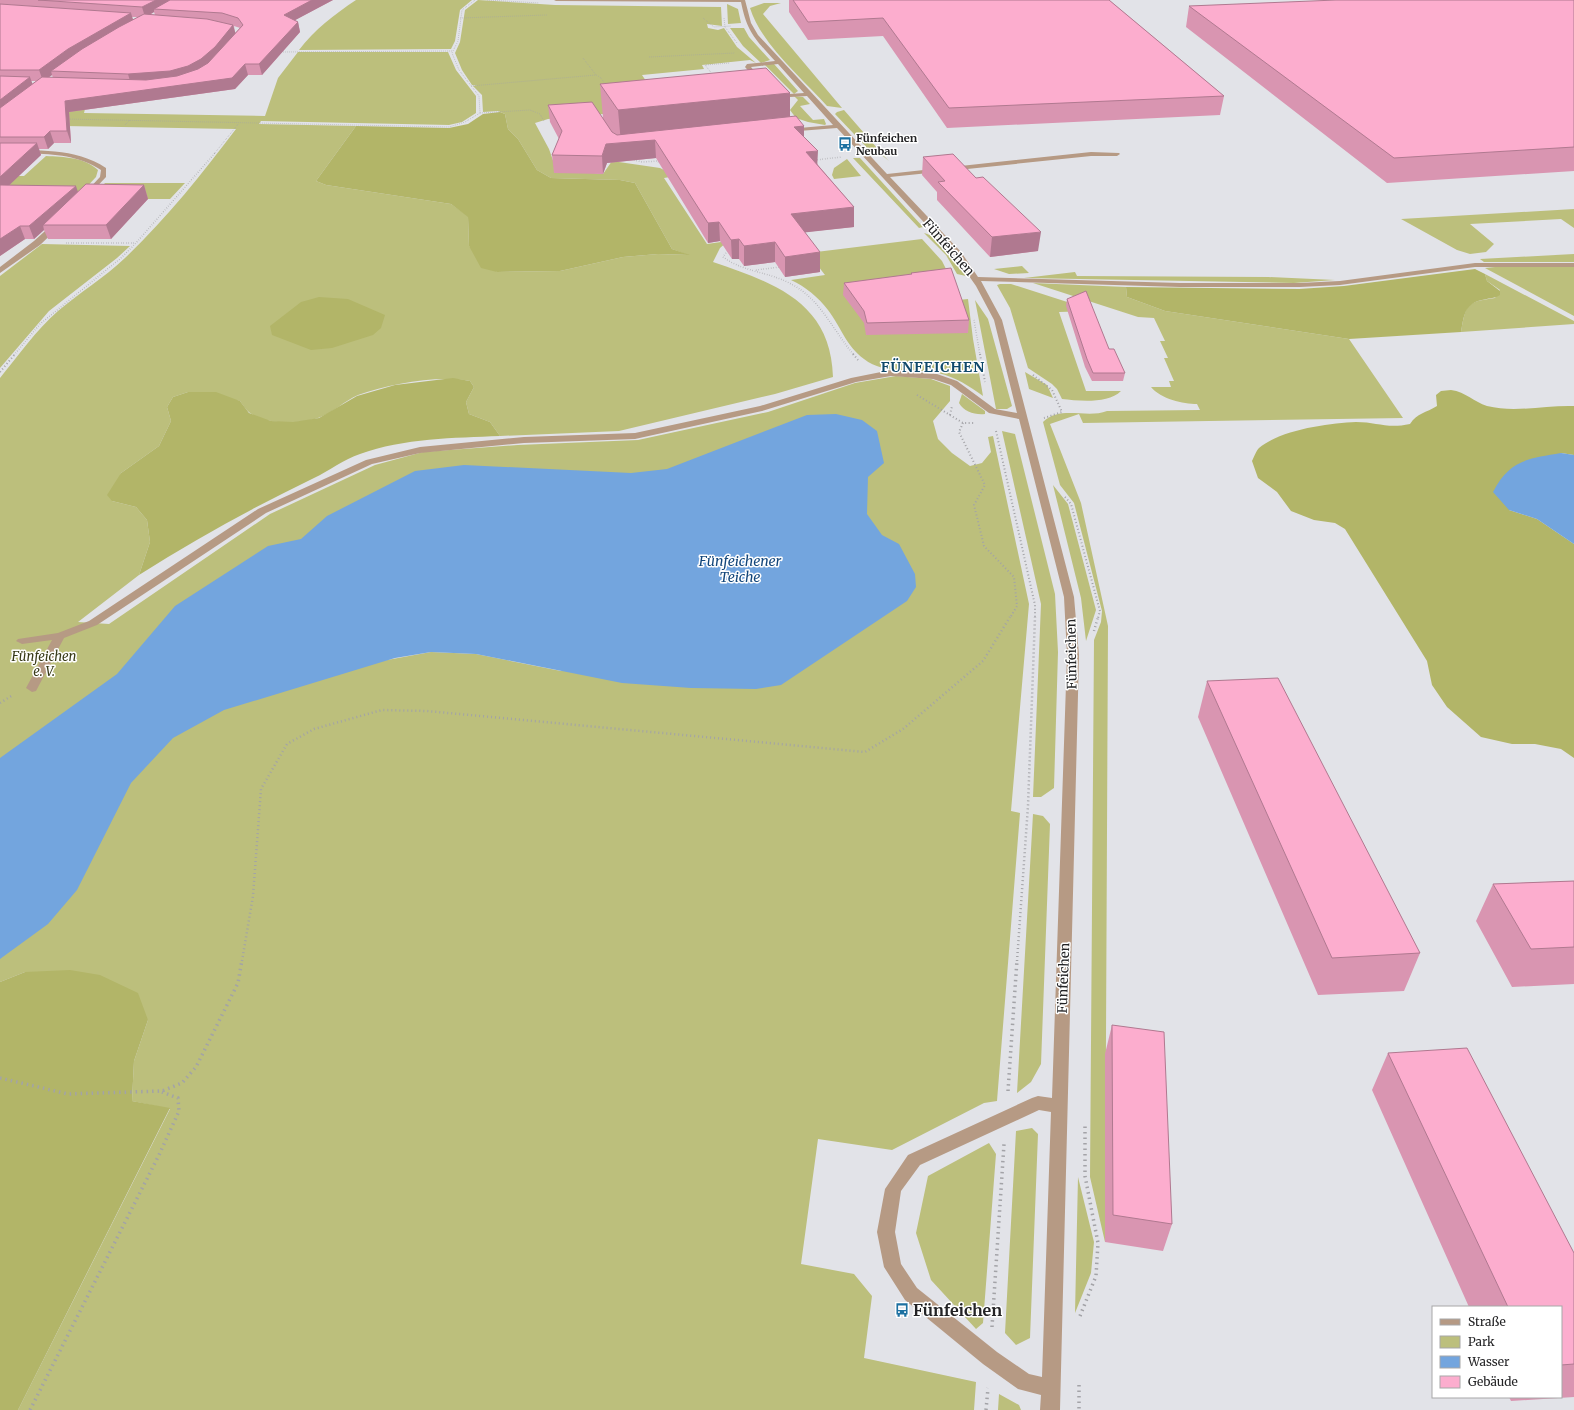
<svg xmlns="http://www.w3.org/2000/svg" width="1574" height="1410" viewBox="0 0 1574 1410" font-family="Merriweather,serif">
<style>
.green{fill:#bcbf7c;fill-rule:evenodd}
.forest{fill:#b2b568}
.water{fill:#73a5de}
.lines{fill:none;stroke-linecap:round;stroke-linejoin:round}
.path-far4{stroke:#a3a3a7;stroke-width:1;stroke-dasharray:0.5 1.5;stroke-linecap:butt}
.path-far3{stroke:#a3a3a7;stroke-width:1.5;stroke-dasharray:0.5 2;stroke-linecap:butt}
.path-far2{stroke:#a3a3a7;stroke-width:2;stroke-dasharray:1 2.5;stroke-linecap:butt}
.path-far1{stroke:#a3a3a7;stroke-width:2.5;stroke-dasharray:1 3;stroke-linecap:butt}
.path{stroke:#a3a3a7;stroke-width:3.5;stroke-dasharray:1.5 4;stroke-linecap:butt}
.minor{fill:#b69a84;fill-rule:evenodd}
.wall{fill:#d995b1;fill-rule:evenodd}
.shaded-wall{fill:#b07990}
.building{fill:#fcadce;stroke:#b07990}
.labels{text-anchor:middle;stroke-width:3;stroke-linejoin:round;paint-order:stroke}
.far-poi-label{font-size:11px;font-weight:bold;fill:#232325;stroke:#fff;text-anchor:start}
.street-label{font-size:13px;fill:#232325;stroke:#fff}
.park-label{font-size:13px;font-style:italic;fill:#383a18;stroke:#fff}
.far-district-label{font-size:14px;font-weight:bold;letter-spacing:1px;fill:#10496b;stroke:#fff}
.water-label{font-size:14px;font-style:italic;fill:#12467b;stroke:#fff}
.near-poi-label{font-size:16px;font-weight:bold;fill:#232325;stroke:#fff;text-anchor:start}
</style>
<rect width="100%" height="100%" fill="#e2e3e8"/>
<path class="green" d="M356,0H472L460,10L455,41L451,49L299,50C314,30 335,14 356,0Z
M478,0L555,5L721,7L722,26L707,24L708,28L718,30L724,28L737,47L756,63L750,60L702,65L704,69L642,75L646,81L603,114L548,119L535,123L549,149L556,169L603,174L612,161L660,168L676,176L664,178L707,244L728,241L720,248L713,262C774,283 831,302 833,377L775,394L619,431L500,436L490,422L469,414L466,402L474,387L470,381C436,375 391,384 358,395C344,401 333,413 318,418C299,424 267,425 250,413C246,410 243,405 240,401L188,392L173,397L167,407L171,421L159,446L121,473L112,501L136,507L147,520L150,542L139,575L78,622L109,624L270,514L375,465L423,452L518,445L638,440L768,412L855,383L896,376L931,379L950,386V401L933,421L938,439L952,453L970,466L982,463L991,452L988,437L993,436L1029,604L1011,811L1020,813L997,1101L984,1103L892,1150L818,1139L801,1264L854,1274L872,1296L864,1358L976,1382L974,1410H18L170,1109L132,1101L134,1061L148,1020L25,972L0,982V378C18,356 36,330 58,311C79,293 104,278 125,258C166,219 202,174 236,129L7,125L22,112L85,109L84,113L265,116L278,78L298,52H448L456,70L476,96V113L462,122L449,125L261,121L259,124L356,126L316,181L326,185L451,204L468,216L469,246L497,272L560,271L623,257L658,254L688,255L672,249L635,183L620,180L551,178L537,170L518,139L508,129L505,114L498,111L483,112L482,95L473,86H477L472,85L462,70L455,53L460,42L465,10ZM845,544L561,671L476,654L431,652L212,692Z
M764,3H781L770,6L763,14L842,108L827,106C802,78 761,44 750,8Z
M727,4L738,9L741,23L728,24Z
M730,28H744L749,37L770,60L761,63L743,46Z
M764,64H774L798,91L794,94Z
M794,96L803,97L810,104L800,106L813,120L824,119L826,124L825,125L808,122L796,118L790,110L798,100Z
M844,110L884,156L889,161L878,152L872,153L835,114L837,112Z
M46,156C64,157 84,157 98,170L96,177L81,193L3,194L0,176H24Z
M853,158H860L923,227L919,228Z
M847,159L861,176L834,179L832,175L834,168Z
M105,183H185L170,199H90Z
M1574,209V228L1561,219L1470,224L1494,244L1486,252L1470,254L1457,250L1401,219Z
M924,233C938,235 957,264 966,276L957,274L946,255Z
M922,239L942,261L950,277L903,306L968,299L973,339L983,396C969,386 956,377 938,373C913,367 886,376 864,359C846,346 841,327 828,310C818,297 806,287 791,280L825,275L808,253Z
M42,244L130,246L117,258L49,311L0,368V276Z
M1574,254V262H1484L1480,259Z
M1022,266L1029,273L1009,274L994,269Z
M1505,266L1574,267V316L1485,268Z
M1075,272L1077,276L1268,277L1335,280L1294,283L1024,278Z
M1485,274L1574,321V324L1461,332C1466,304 1466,302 1495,298L1500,290L1487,281Z
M1033,283L1126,287L1127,297L1165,311L1349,339L1403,418L1083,423L1079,414L1050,424L1081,503L1108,626L1105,1242L1090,1177L1094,640L1101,622L1102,611L1074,503L1060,485L1043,422C1060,405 1087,419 1107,411L1200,410L1197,404C1183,404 1161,399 1151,387H1171L1169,381H1174L1164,358H1168L1160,341H1165L1154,318L1138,317Z
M1000,284H1011L1089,309L1091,311L1059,312L1086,391H1121C1108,404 1079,401 1062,399L1057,389L1052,384L1028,368L1010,308L997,285Z
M975,300L988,319L1012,406L1007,409H996Z
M1025,372L1047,385L1053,398L1029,389Z
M962,394L985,411V414C975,415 964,412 959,403Z
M1002,431L1015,434L1055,594L1058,652L1054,788L1041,797H1033L1041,604Z
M1053,485L1068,504L1096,610L1086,641L1081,598Z
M1033,814L1043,816L1050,824L1041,1064L1031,1082L1017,1093Z
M1032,1128L1038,1134L1030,1338L1016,1345L1005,1333L1016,1131Z
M989,1143L996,1154L983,1323L976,1329L931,1280L916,1233L928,1176Z
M1078,1177L1094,1242L1091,1273L1075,1313Z
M999,1394L1019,1405L1021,1410H998Z"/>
<path class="forest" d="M500,112L505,114L508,129L518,139L537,170L551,178L620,180L635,183L672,249L690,255L658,254L623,257L560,271L497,272L481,268L469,246L468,217L451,204L326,185L316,181L356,126L449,128L468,124L483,114Z
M1475,269L1485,274L1487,281L1500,291V295C1494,299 1488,298 1482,300C1464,304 1464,316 1461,332L1349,339L1165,311L1127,297L1126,287L1299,289L1344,286Z
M319,297L348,299L385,315L381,328L373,335L332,348L311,350L272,335L270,326L301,302Z
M453,378L470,381L474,387L466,402L469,414L490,422L500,436C454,438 404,438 360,454C344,459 329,471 314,478C254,507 196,539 139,575L150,542L147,520L136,507L112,501L107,495L121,473L159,446L171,421L167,407L173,397L188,392H216L240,401L249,413L271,421L293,422L319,418L357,396L395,385Z
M1451,390C1466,392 1474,402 1487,406C1515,413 1546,405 1574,406V455L1561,453L1509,510L1537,519L1574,544V758L1561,749L1535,744H1512L1481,737L1447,707L1432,685L1427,661L1345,529L1335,523L1314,520L1291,511L1277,492L1258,478L1252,461C1254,457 1256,451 1259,448C1280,430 1329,423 1356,422C1377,422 1387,429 1410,424C1417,413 1426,413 1437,406L1436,395L1441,391Z
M70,970L100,975L138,993L148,1020L134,1061L132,1101L170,1108L18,1410H0V982L25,972Z"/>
<path class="water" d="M836,414L862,420L877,431L884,463L868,477L867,514L882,535L899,544L915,574L916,587L907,601L781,685L756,689L691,688L622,683L476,654L431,652L395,658L224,710L173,738L131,783L77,890L48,924L0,959V758L117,674L175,606L268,546L301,539L327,516L415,471L464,465L631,473L667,469L807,415Z
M1561,453L1574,455V544L1537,519L1509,510L1493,492C1510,459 1528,459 1561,453Z"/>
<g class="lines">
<path class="path-far4" d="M487,0L539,3
M460,18L547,15
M703,18L714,27L731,26
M724,18L725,27L737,43
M281,52L452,51
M649,57L735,53
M583,58L596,75
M713,75L705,65L730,63
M471,86L596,75L600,77L606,85
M480,113L530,110L540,114L544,121
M66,119L449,127L465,122L480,113L479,96L459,70L452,53L458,41L462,10L475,0
M125,125L130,120
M214,154L239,123"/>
<path class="path-far3" d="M634,160L642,162L658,161L659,163
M815,160L842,157
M66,243H135
M729,249L723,257C743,272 770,272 791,284C821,299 833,331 854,355
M756,270L780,267
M974,320L980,355
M14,355L40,324L121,258L136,243L215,153"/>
<path class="path-far2" d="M853,354L858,360
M980,354L985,382
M0,372L15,354
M1033,375L1052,390L1062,412L1044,418
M917,395L963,423H975
M950,415L952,406
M963,423L959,432L985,485L974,505L984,546L1014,577L1017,606L1010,618
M996,431L1035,605V618
M1065,497L1071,504L1100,611L1098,618"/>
<path class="path-far1" d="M1094,631L1098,617
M0,703L13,695
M242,961L253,896L261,789L287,744L314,729L382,710L427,711L865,752L903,729L983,661L1010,617
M1017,961L1028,806L1035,617"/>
<path class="path" d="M0,1078L68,1094L162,1091L182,1083L196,1067L238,983L242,960
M1008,1091L1017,960
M1080,1316L1096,1276L1098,1243L1085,1176V1125
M992,1327L1004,1144
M1079,1385V1410
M30,1410L159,1155L179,1111L178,1098L162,1092
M986,1410L988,1388"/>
<path class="minor" d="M554,0H745L751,23L758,35L887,174L1091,152L1119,153L1120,154L1117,156H1091L890,177L961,252L978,277L1180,283H1300L1340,281L1475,263H1574V267H1475L1340,285L1300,287H1180L981,281L1002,320L1074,597L1079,655L1060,1410H1040L1041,1395L1018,1389L983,1364L905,1300L884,1267L877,1232L885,1189L908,1155L1032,1098L1038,1096L1052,1098L1067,655L1064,597L1019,419L989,413L951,385L933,379L891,376L856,382L762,411L635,439L524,443L420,453L372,464L266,513L97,625L64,638L36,691L32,692L26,688L52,640L22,644L16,641L18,639L58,633L89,621L258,509L366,460L420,447L524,437L635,433L760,406L851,378L891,370L937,374L957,381L995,409L1017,413L994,320L976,286L955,256L837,128L786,132L785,131L788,129L833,125L807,96L773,98V96L775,95L804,93L778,64L751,67L763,82L760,84L745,67L747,64L775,61C755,39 747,32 741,2L556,1ZM1039,1110L1051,1112L1042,1377L1029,1374L997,1352L917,1288L901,1264L895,1232L901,1191L920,1165Z
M0,150C36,151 75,147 106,168V177L88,196H84V194L100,177L101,170C71,150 34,154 0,154Z
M55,222L62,224L40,245L0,273V267L34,241Z"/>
</g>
<path class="wall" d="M0,0H333L295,20L298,22L300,32L262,75H248L235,89L69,112L71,143H54L48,149H39L41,155L9,185L78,192L144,185L148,199L111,239H48L44,230L34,239H25L0,256ZM154,12L155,15H150ZM132,17H138L133,20ZM234,26L240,28L235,33ZM52,75L53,78H48ZM31,81H36L32,84Z
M789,0H1109L1224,96L1220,115L947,128L883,36L808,40L789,12Z
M1574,0V171L1387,183L1186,27L1189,6Z
M600,84L790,93V117L804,126V137L818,165L854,207V227L805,232L820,272L785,277L775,262L744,266L739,259H732L720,241L708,243L656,158L607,163L603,174L554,173L552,155L559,139L550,122L548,105L603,118Z
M923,157L1038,251L990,257L937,200V192L922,175Z
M911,273L969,320L968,333L866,335L864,323L843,295L844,283L911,275Z
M1067,299L1109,349L1125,373L1123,381H1092L1085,367L1066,306Z
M1207,681L1420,953L1404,991L1318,995L1198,717Z
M1574,881V984L1512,987L1476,921L1493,884Z
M1112,1025L1172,1224L1163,1251L1105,1242V1054Z
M1388,1053L1574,1253V1397L1511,1401L1509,1397H1561V1307H1469L1372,1090Z"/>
<path class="shaded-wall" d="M156,0H178L154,9V12L145,17L142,7Z
M312,0H333L286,25L284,15Z
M131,13L134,23L51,71L52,75L43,81L39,70L68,49Z
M298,22L300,32L262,75L259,64Z
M233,25L236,35L217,58L191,77L131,85L128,74Z
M245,64L248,75L235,89L69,112L71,143L67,131L65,101Z
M30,77L34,88L0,114V100Z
M790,93V128L655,140L656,158L607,163L603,174L602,156L606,144L621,143L618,110Z
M804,126V143L794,127Z
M50,131L54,143L48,149L44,137Z
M37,143L41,155L0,194V177Z
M818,151L817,169L806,152Z
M144,185L148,199L111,239L106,225Z
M76,186L80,198L43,225L44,230L34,239L29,226Z
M854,207V227L791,234V214Z
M719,222L720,241L708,243V223Z
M20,226L25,239L0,256V239Z
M1041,232L1038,251L990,257L992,237Z
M739,239V259H732L731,240Z
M775,242V262L744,266V246Z
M820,252V272L785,277V257Z"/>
<path class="building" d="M38,0H156L142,7Z
M170,0H312L284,15L298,22L259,64H245L232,78L65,101L67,131H50L44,137H0V108L42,77L146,80L177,76L198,69L208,63L243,25L238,18L222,13L154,9Z
M793,0H1109L1224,96L949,108L883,18L808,22Z
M1336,0H1574V147L1394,158L1189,6Z
M0,4L131,13L68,49L39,70H0Z
M144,14L207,19L233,25L215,47L201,59L188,66L170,71L128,74L51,71L82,49L119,27Z
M766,68L790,93L618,110L600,84Z
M0,76L30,77L0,100Z
M592,102L612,132L617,135L796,116L804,126L794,127L818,151L806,152L854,207L791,214L820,252L785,257L775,242L744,246L739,239L731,240L719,222L708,223L655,140L606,144L602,156L552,155L562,131L548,105Z
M0,143H37L0,177Z
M953,154L976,178L983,177L1041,232L992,237L938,182L945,181L923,157Z
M86,184L144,185L106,225H43Z
M0,185L76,186L29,226H20L0,239Z
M951,268L969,320L867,323L864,311L844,283L912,274L911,273Z
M1086,291L1109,349H1114L1125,373H1093L1087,359L1067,299Z
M1278,678L1420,953L1332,958L1207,681Z
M1574,881V947L1531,949L1493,884Z
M1112,1025L1164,1032L1172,1224L1113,1215Z
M1467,1048L1574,1253V1364L1561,1365V1307H1508L1388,1053Z"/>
<defs>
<symbol id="bus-bare" viewBox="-9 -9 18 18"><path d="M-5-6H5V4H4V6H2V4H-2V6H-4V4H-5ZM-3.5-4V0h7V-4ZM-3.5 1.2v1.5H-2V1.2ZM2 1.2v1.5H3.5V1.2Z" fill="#1c70a1" stroke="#fff" stroke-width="2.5" paint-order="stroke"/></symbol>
</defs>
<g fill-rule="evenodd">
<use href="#bus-bare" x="835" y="134" width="20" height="20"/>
<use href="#bus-bare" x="892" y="1300" width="20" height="20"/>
</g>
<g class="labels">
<g class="far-poi-label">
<text x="856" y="142">Fünfeichen<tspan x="856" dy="13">Neubau</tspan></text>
</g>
<g class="street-label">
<text transform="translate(949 247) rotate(49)" y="5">Fünfeichen</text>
<text transform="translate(1071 654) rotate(-91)" y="5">Fünfeichen</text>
<text transform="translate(1063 978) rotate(-88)" y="5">Fünfeichen</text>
</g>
<g class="park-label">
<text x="44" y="661">Fünfeichen<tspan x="44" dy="15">e. V.</tspan></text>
</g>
<g class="far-district-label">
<text x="933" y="372">FÜNFEICHEN</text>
</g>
<g class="water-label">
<text x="740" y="566">Fünfeichener<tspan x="740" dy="16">Teiche</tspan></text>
</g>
<g class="near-poi-label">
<text x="913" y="1316">Fünfeichen</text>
</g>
</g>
<rect x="1432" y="1306" width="130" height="92" fill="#ffffff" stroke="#a7a7a8"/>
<rect x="1440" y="1319" width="20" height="6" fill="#b69a84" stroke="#a7a7a8"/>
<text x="1468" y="1326" font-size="12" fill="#232325">Straße</text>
<rect x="1440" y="1336" width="20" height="12" fill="#bcbf7c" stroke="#a7a7a8"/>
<text x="1468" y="1346" font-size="12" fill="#232325">Park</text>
<rect x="1440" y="1356" width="20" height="12" fill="#73a5de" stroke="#a7a7a8"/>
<text x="1468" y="1366" font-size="12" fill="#232325">Wasser</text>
<rect x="1440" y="1376" width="20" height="12" fill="#fcadce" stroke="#a7a7a8"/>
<text x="1468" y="1386" font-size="12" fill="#232325">Gebäude</text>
</svg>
